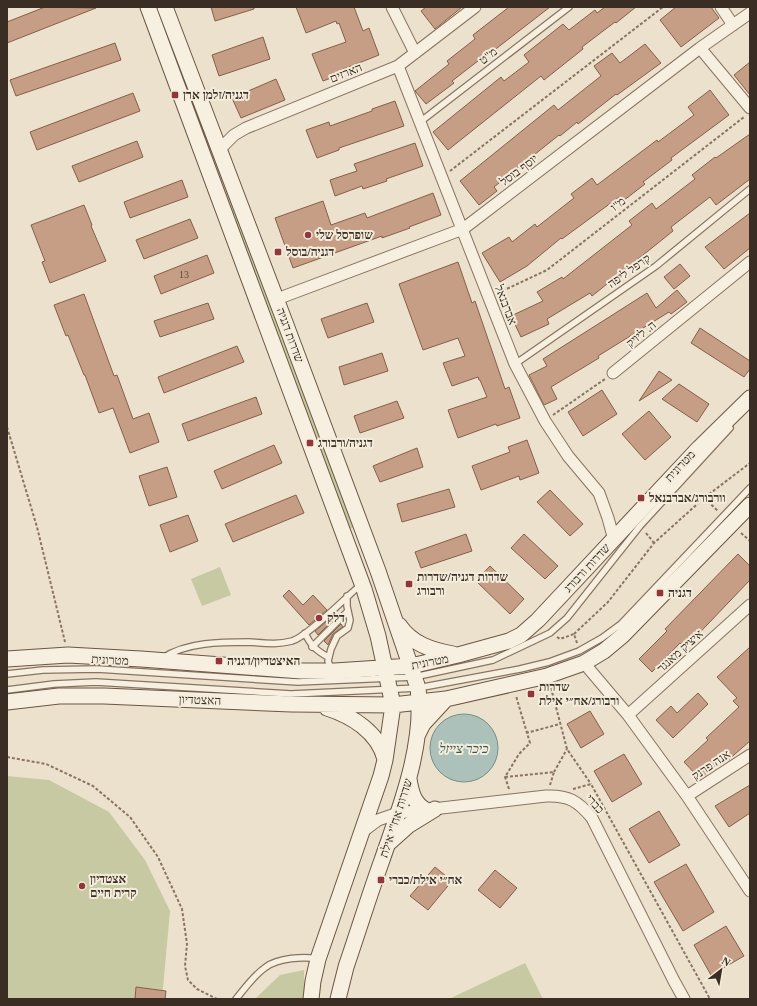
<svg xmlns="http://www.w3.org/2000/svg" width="757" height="1006" viewBox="0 0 757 1006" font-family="'Times New Roman','Noto Sans Hebrew',serif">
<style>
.green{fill:#c6c9a1}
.water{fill:#acc1ba;stroke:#738f87}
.building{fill:#c69e86;stroke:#855f49}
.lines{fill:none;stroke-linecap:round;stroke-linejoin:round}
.lane-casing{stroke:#887461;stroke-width:8}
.street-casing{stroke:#887461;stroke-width:13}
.secondary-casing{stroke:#6a5644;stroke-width:17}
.path{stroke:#887461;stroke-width:2;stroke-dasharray:3 2;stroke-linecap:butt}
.lane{stroke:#f7efdf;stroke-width:5.5}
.street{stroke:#f7efdf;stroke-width:11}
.secondary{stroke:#f7efdf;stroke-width:15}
.poi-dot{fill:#91373a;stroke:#f4ecdb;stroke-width:1.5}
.labels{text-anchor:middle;stroke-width:4;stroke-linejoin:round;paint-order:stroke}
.number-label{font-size:10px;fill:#5d493c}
.street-label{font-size:12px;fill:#3a2d23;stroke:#f4ecdb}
.poi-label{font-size:12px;font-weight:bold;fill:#3a2d23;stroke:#f4ecdb;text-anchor:start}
.water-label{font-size:13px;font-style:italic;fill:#345854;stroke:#f4ecdb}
</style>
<rect width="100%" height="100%" fill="#ece1cc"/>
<path class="green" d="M151,7H162L359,526L344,530Z
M220,567L231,595L202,606L191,579Z
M7,776L49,780L109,812L145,860L170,911L162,999H7Z
M525,963L543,999H449Z
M304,970V999H255L280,975Z"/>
<path class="water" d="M430 748a34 34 0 1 1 68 0a34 34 0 1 1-68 0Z"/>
<path class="building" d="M45,7L96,8L7,43V22Z
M211,7H254V9L215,21Z
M296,7H354L363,31L369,28L379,55L341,70L342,74L323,81L312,54L346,42L339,23L337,24L336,21L306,33Z
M426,7H462L435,29L421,11Z
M509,7H550L488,55L487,54L452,81L454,83L426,104L415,91L449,64L447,61L475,39L473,35Z
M605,7H636L616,23L615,22L582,47L583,49L544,80L541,76L448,150L433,132L501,77L504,81L529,62L524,55L563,24L569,30L595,10L597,13Z
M676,7H711L719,18L681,47L660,20Z
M263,37L270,59L219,76L212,55Z
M115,43L121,60L16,96L10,80Z
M645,44L661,63L617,95L616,94L578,124L577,122L560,136L559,135L494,187L497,191L479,205L460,181L554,105L558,110L601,76L594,66L612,53L620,63Z
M750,62V95L734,75Z
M276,79L285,100L241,118L232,98Z
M710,90L729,115L671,158L672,160L643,182L645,184L623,201L619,197L562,239L561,238L527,266L500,282L482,253L509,237L512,242L535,224L537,227L574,198L571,194L592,178L597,185L657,140L658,142L694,115L688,107Z
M133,93L140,111L37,150L30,132Z
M395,101L404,126L339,148V150L317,158L306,130L329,122L330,126L372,111V109Z
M750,134V179L716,205L710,197L671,227L673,231L592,296L590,293L547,319L549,324L521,337L511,316L543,301L537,292L562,277L563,279L632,225L629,221L652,203L656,209L695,179L692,175L715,157L716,158Z
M137,141L143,157L79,182L72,166Z
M415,143L423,166L386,179L387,181L363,189L362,186L335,196L330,180L357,171L354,164Z
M182,180L188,197L130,218L124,202Z
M433,193L441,215L409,227L410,228L382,238V236L293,268L275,218L323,201L331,225L365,213L367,218Z
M84,205L92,225L91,226L106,261L50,283L42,262L45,261L31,225Z
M750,213V248L724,269L705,247Z
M190,219L198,238L144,259L136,240Z
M207,255L214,273L161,294L154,276Z
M458,262L472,303L475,301L505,389L509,387L520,418L497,426L496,424L458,438L448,410L487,397L480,380H479L478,377L452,386L443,363L465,356L458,338L423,350L399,284Z
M680,264L690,276L674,289L664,277Z
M677,290L687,302L671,314L669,312L598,356L599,358L551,387L557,399L544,405L529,375L547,366L543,359L647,293L656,308Z
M84,294L114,376L117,375L133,419L149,413L159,442L130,453L113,408L99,413L85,375H84L68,335L66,336L54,305Z
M208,303L214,319L160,337L154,321Z
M367,303L374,322L328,338L321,319Z
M700,328L750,361V369L744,377L691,343Z
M237,346L244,362L164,393L158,377Z
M382,353L388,371L344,385L339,367Z
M659,371L672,380L639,401Z
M679,384L709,404L697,422L662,399Z
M602,390L617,414L583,436L568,412Z
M256,397L262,414L188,441L182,424Z
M397,401L404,418L360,433L354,416Z
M649,411L671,437L645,460L622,434Z
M527,440L539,473L520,480L519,476L481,490L472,466L510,452L508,447Z
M274,445L282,463L222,489L214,471Z
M417,448L423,467L380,482L373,466Z
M167,467L177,497L149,506L139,476Z
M449,489L455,507L402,522L397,504Z
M550,490L583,524L570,536L537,502Z
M296,495L304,513L233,542L225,524Z
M188,515L198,541L170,552L160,525Z
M466,534L472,551L421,568L415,552Z
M524,534L558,566L545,579L511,548Z
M738,554L750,566V580L685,648L680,643L652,672L639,659L667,631L665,629Z
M490,566L524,599L510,614L476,581Z
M289,590L303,605L313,595L327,610L309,625L283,596Z
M333,616L335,618L318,635L315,631Z
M341,624L343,627L333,634L328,645L324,641Z
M750,647V741L727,761L724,757L700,779L684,762L708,740L706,738L739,707L733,701L737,698L717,677Z
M698,693L708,704L673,738L656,720L671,706L677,713Z
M590,711L604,734L581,748L567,724Z
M624,754L642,784L612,802L594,771Z
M750,785V813L729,827L715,806Z
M659,811L680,845L649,863L629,829Z
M686,864L714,912L683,931L654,882Z
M435,867L452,881L428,910L410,896Z
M495,870L517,888L500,908L478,890Z
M726,926L744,956L711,975L694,945Z
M136,987L166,991L165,999H135Z"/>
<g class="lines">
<defs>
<path id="lane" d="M420,122L569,7
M515,364L656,266L750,189
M305,633C310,645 317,651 328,657
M312,647L348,611
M163,658C186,642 222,642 249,642C264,643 277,645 292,641C308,636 342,601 356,589L362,588
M331,669L328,661L331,649L337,636L348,628L350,620L347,606V596
M7,674L43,670L97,669L298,682L414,677L493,660L550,633L567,618L640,526L730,428
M7,690L54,684L96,682L291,694L418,688L520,669L549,662L579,651L602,638L621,624L750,488
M236,999C245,988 254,975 266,967C278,958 304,956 318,959"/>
<path id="street" d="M392,7L415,53
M721,7L733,25
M700,48L750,108
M398,66L515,364L545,421L568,456L599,493L608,518L614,540
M220,149L234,135L246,128L398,66L475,7
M277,299L463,229L700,48L750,13
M613,373L750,262
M584,663L628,715L687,796L750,891
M628,715L750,605
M687,796L750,755
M362,832L378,820L398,813L546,796C568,795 578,801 592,818L674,981L684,999"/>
<path id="secondary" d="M148,7L364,589L378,636L393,705L385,760L381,776L318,959L313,981L311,999
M165,7L286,325L378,571L418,688C425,744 400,808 382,860C369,896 358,932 346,967L338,999
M399,625C412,644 431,650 453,654
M7,659L68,655L141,659L301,671H335L411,666L458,655L509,641L521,635L538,620L699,448L750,398
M7,702L59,696H104L291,704L393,705L419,702L446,699L547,676L584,663L604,651L622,636L750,505
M327,708C352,716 378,732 385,759
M418,734L423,724L446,699
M409,779C411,792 414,804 426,810
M390,842L409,825L435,809"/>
</defs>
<use href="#lane" class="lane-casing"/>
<use href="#street" class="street-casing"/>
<use href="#secondary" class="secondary-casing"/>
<path class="path" d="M450,171L663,7
M498,293L547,270L744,117
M553,415L605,379
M7,427L37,527L65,642
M704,498L718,511
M646,533L654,543
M741,533L750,541
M574,634L608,602L654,543L704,498L750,463
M557,637L560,639L574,634L577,643
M551,688L567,749L591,784
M526,733L560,724
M7,757L46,764L93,786L130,817L158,857L182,909L187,944L185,966L188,980L197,989L217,999
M554,772L567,749
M505,777L554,772L550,785
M509,789L505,777L519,754L530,743L516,696
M573,789L591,784L710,999"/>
<use href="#lane" class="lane"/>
<use href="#street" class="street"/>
<use href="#secondary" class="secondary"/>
</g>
<g class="poi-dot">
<rect x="171" y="91" width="8" height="8" rx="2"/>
<circle cx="308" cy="235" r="4"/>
<rect x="274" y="248" width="8" height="8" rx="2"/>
<rect x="306" y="439" width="8" height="8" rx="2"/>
<rect x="637" y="494" width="8" height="8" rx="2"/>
<rect x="405" y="580" width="8" height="8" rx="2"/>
<rect x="656" y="589" width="8" height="8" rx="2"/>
<circle cx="319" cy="618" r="4"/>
<rect x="215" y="657" width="8" height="8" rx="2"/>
<rect x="527" y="690" width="8" height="8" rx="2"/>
<rect x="377" y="876" width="8" height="8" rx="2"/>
<circle cx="82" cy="886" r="4"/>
</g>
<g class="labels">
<g class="number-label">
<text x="184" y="278">13</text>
</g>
<g class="street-label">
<text transform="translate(488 56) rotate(-38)" y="4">מ"ט</text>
<text transform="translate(346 73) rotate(-22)" y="4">הארזים</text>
<text transform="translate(519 170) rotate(-37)" y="4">יוסף בוסל</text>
<text transform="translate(618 204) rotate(-38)" y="4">מ"ו</text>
<text transform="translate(629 271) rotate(-35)" y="4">קרפל ליפה</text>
<text transform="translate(506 305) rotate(69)" y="4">אברבנאל</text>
<text transform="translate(641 334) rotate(-39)" y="4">ה. ליויק</text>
<text transform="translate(290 335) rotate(70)" y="4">שדרות דגניה</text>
<text transform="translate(680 466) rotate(-47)" y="4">מטרונית</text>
<text transform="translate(587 568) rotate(-47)" y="4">שדרות ורבורג</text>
<text transform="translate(680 651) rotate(-42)" y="4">איציק מאנגר</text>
<text transform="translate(110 660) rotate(3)" y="4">מטרונית</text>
<text transform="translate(430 662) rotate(-11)" y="4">מטרונית</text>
<text transform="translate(200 700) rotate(2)" y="4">האצטדיון</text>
<text transform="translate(711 765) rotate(-34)" y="4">אנה פרנק</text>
<text transform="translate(595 804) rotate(48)" y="4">כברי</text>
<text transform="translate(396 818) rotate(-72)" y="4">שדרות אח"י אילת</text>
</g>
<g class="poi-label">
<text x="183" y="99">דגניה/זלמן ארן</text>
<text x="316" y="239">שופרסל שלי</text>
<text x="286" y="256">דגניה/בוסל</text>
<text x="318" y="447">דגניה/ורבורג</text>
<text x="649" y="502">וורבורג/אברבנאל</text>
<text x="417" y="581">שדרות דגניה/שדרות<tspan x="417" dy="14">ורבורג</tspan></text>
<text x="668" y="597">דגניה</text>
<text x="327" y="622">דלק</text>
<text x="227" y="665">האיצטדיון/דגניה</text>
<text x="539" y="691">שדרות<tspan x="539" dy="14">ורבורג/אח״י אילת</tspan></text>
<text x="90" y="883">אצטדיון<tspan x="90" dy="14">קרית חיים</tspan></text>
<text x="389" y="884">אח״י אילת/כברי</text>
</g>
<g class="water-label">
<text x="464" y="753">כיכר צייזל</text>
</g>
</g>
<rect width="757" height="1006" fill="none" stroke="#3a2d23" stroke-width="16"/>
<g transform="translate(721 970) rotate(31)" stroke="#f4ecdb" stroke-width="3" paint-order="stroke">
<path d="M0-3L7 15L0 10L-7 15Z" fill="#3a2d23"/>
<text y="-6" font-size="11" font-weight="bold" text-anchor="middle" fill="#3a2d23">N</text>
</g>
</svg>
